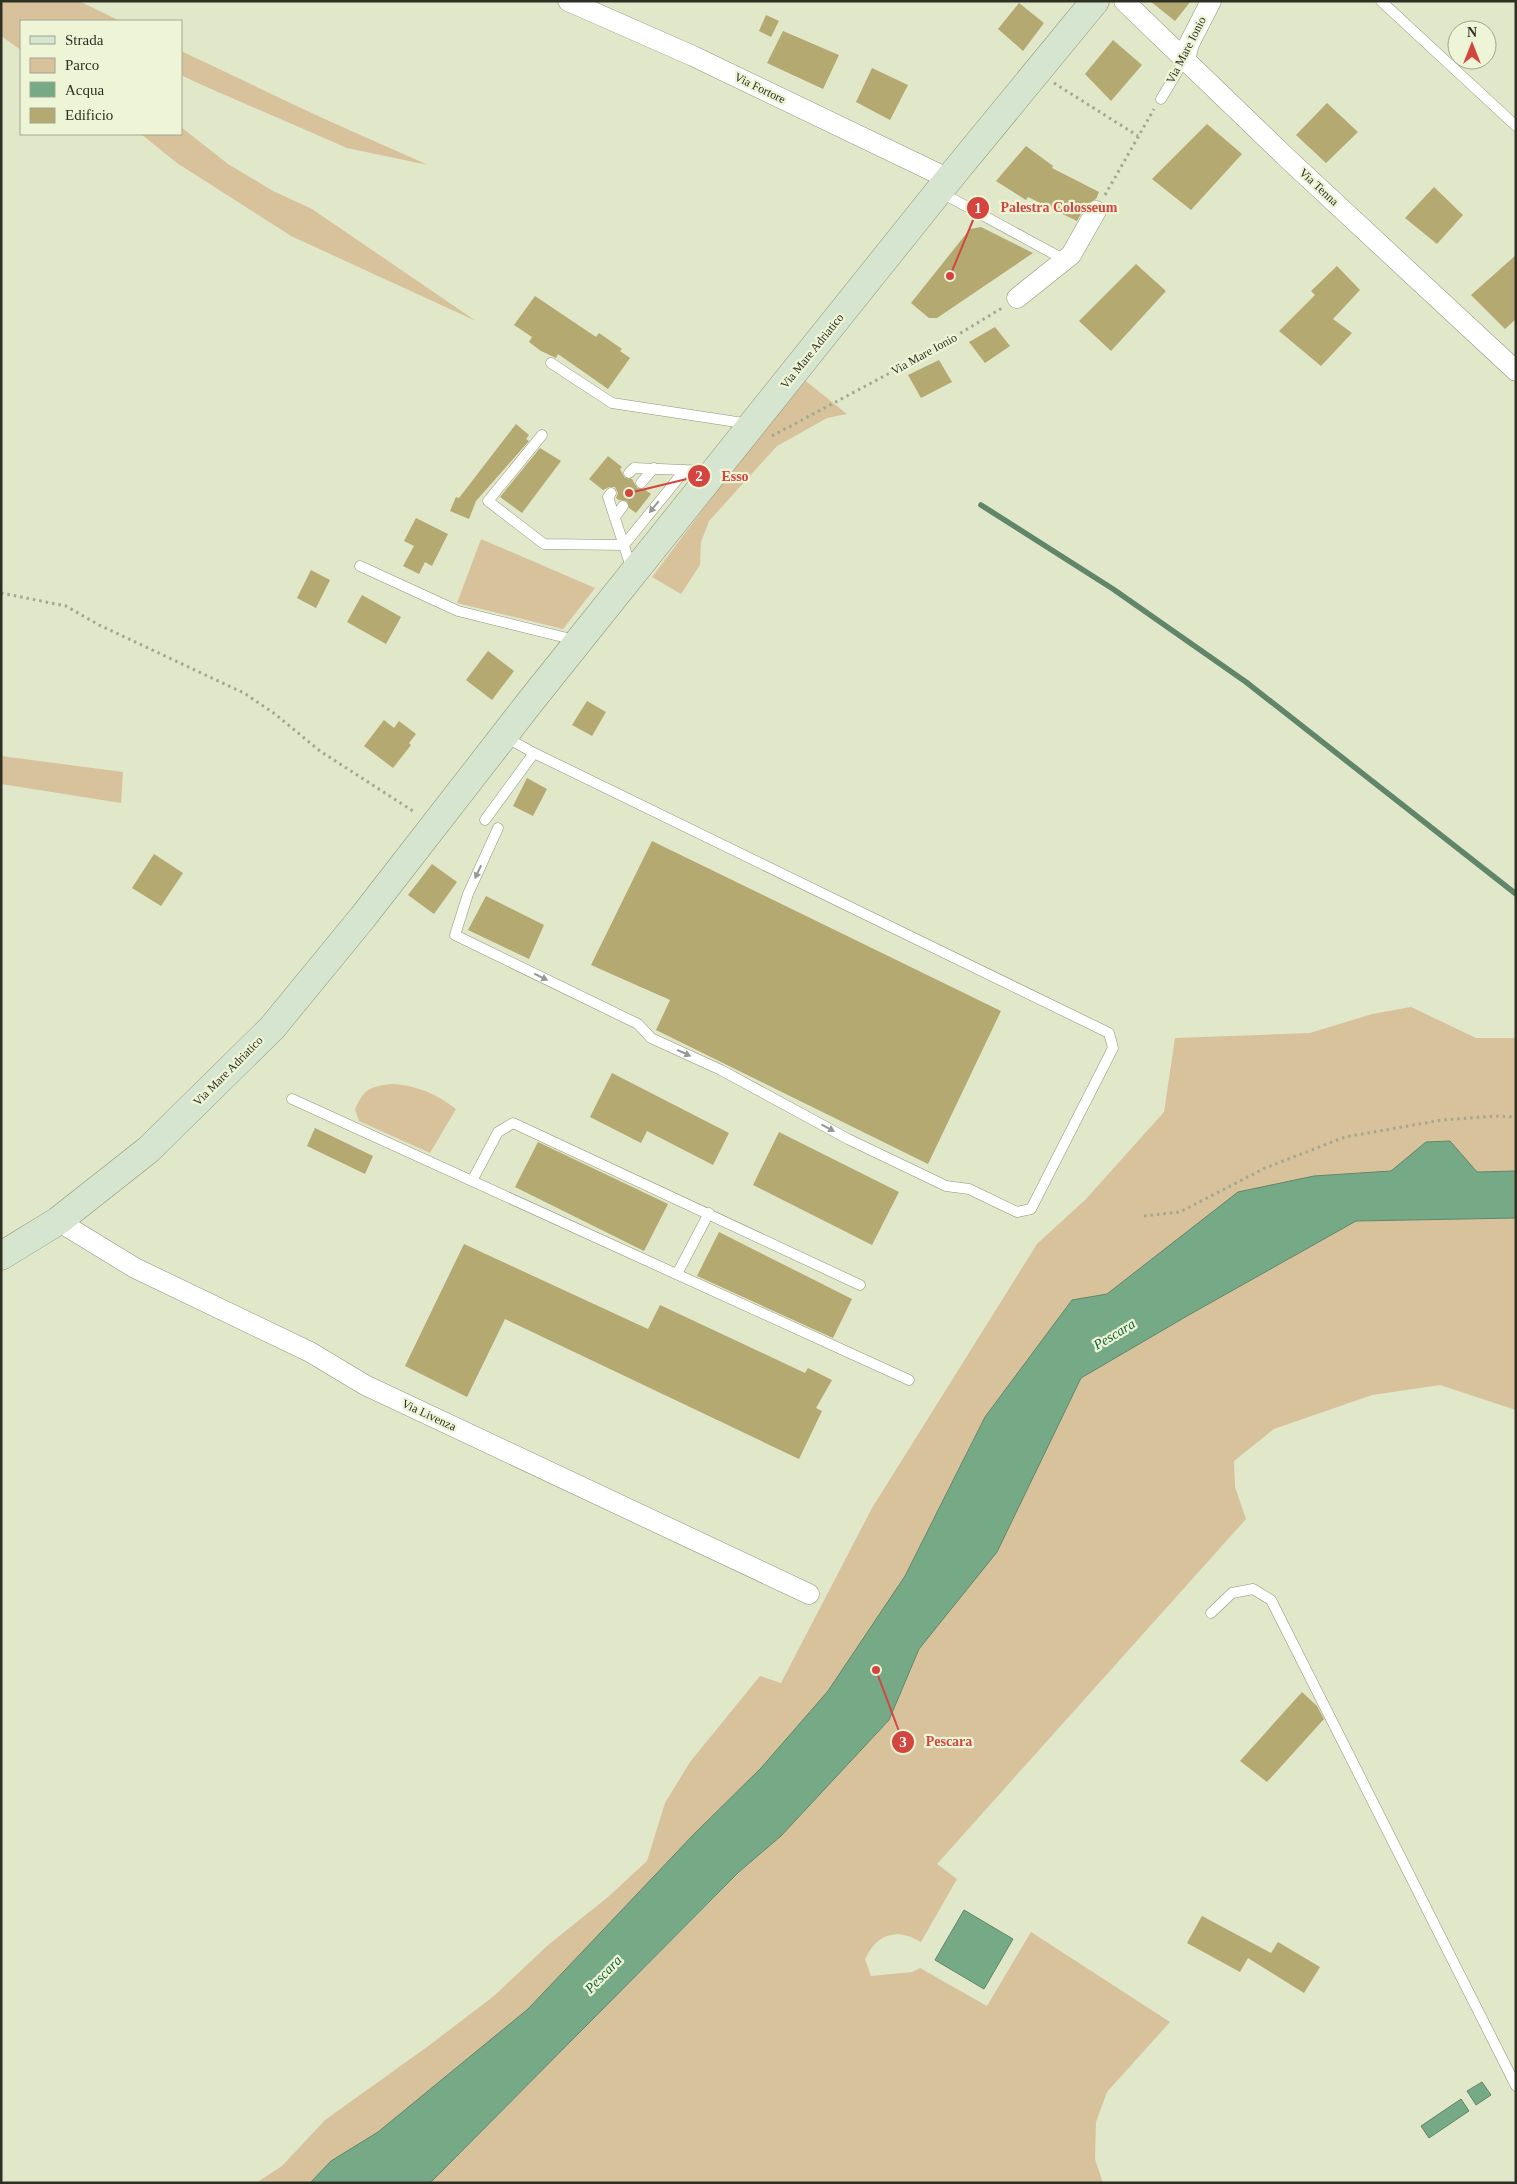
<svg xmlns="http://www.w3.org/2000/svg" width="1517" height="2184" viewBox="0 0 1517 2184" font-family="Georgia,serif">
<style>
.green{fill:#d7c29c}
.water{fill:#76aa86;stroke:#608569}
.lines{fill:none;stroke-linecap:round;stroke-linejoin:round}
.stream{stroke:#608569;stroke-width:5.5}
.building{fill:#b3a971}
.service-casing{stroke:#8f9578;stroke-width:11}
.minor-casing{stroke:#8f9578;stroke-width:21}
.secondary-casing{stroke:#8f9578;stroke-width:29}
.path{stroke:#a3a890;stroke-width:3;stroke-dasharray:2.5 4;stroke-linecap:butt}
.service{stroke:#fff;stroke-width:10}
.minor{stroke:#fff;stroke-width:20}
.secondary{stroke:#d6e5cf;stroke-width:28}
.oneway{fill:#969892}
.labels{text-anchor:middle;stroke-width:4.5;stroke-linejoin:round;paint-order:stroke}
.street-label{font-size:12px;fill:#2e3024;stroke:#eef5d6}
.water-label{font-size:14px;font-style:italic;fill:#106437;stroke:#eef5d6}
.leader{fill:none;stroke:#d4453f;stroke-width:2}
.callout-dot{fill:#d4453f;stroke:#eef5d6;stroke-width:2}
.mark-label{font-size:15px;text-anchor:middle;font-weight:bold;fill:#fff}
.callout-label{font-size:14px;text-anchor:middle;font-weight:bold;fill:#d4453f;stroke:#eef5d6;stroke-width:4.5;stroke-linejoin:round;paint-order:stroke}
</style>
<rect width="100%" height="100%" fill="#e1e7c9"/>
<path class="green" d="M1,1H79L120,21H21V50L1,36Z
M181,51L320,117L428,165L347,148L202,85L181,75Z
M181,127L228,164L273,191L312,209L476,321L291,236L177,163L141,134H181Z
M802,378L847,414L827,418L777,446L709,521L701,542L700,565L681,594L652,577Z
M481,539L595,588L563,629L457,603Z
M1,756L123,772L121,803L1,784Z
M1411,1007L1476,1038H1516V1171L1477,1172L1450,1141L1426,1142L1392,1171L1314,1176L1239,1192L1107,1294L1072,1300L985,1417L905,1576L828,1691L761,1768L693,1835L528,2009L378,2132L331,2161L310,2183H256L282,2166L325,2120L427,2047L494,1996L548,1945L608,1897L647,1861L665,1803L690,1762L760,1676L781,1683L872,1508L1037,1244L1086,1199L1164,1112L1175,1038L1310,1033L1372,1014Z
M392,1084C416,1085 437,1094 456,1109L430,1153L359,1121L355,1109C365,1088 369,1087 392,1084Z
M1516,1218V1410L1440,1385L1372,1395L1274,1429L1234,1461L1235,1487L1246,1519L937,1864L957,1879L921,1942C896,1927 877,1934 865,1959L871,1976L912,1972L920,1968L987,2006L1031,1932L1170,2022L1107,2092L1096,2122L1095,2159L1103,2183H430L740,1872L781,1836L889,1720L919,1649L997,1552L1081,1378L1187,1316L1356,1221Z"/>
<path class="water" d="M1450,1141L1477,1172L1516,1171V1218L1356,1221L1187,1316L1081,1378L997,1552L919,1649L889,1720L781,1836L739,1872L430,2183H310L331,2161L378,2132L528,2009L693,1835L761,1768L828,1691L905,1576L985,1417L1072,1300L1107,1294L1238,1192L1314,1176L1391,1171L1426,1142Z
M964,1910L1013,1939L984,1989L935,1960Z
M1482,2082L1491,2095L1476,2105L1467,2091Z
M1461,2099L1469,2111L1429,2138L1421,2126Z"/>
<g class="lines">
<path class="stream" d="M981,505L1113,589L1246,682L1516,894"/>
</g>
<path class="building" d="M1150,1H1191L1175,21Z
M1019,3L1044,23L1023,51L998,29Z
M766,15L779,21L771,37L759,31Z
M783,31L839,55L823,89L767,63Z
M1113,40L1142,65L1111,101L1085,74Z
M872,68L908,85L890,120L856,102Z
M1327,103L1358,132L1326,163L1296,135Z
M1207,124L1242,154L1191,210L1152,179Z
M1026,146L1053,166L1052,168L1099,192L1096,199L1086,205L1077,221L1028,197L1026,200L996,181Z
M1434,187L1463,215L1437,244L1405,218Z
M981,227L1033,253L937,318H929L911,303L970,229Z
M1516,255V319L1505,329L1471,295Z
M1136,264L1166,291L1111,351L1079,321Z
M1337,266L1360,290L1333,319L1352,333L1321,366L1279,331L1315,295L1311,291Z
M535,296L596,337L599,333L622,349L620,351L630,358L608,389L558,354L556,358L541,351L529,342L532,337L514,325Z
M995,327L1010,346L985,363L969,342Z
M939,360L952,382L921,398L908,375Z
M516,424L529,435L526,439L529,441L476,501L469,519L450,511L456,497L459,498Z
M540,448L561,461L522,513L500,497Z
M608,456L622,467L620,469L625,478L632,479L637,488L644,489L651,494L636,513L629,508L627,501L619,500L616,498L618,493L615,487H609L603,490L589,479Z
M416,518L448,534L432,566L425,562L419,574L403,566L414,546L404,541Z
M311,570L330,580L316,608L297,598Z
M362,595L401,617L386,644L347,622Z
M488,651L514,671L492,700L466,680Z
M587,701L606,712L592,736L572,725Z
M384,720L394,728L399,721L416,734L409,743L411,745L393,768L364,746Z
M527,778L547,789L533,816L513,806Z
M652,841L1001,1011L928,1164L656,1030L670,1000L591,965Z
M154,854L183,873L161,906L132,888Z
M432,864L457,882L434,914L408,895Z
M486,896L544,925L529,959L468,930Z
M612,1073L729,1133L713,1165L647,1131L641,1143L590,1117Z
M315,1128L373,1156L365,1174L307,1146Z
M779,1132L899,1192L872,1245L753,1185Z
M538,1142L668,1204L644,1251L515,1187Z
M719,1232L852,1299L833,1338L697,1276Z
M464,1244L648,1329L660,1305L805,1373L808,1368L832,1380L816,1408L822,1411L799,1459L505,1319L467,1397L405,1366Z
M1302,1692L1317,1706L1324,1719L1267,1782L1240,1761Z
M1202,1916L1271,1953L1278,1942L1320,1967L1304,1993L1248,1958L1240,1972L1187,1943Z"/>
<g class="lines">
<defs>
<path id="service" d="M1381,1L1516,126
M1161,99L1185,59
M940,192L1065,260
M551,363L612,403L750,424
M542,435L488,501L544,544L624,545L685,470
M629,473L634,468L710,471
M641,483L654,468
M611,493L608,497L632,570
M615,517L623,506
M360,566L458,611L575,640
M516,743L534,753
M485,820L534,753L1109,1033L1113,1048L1031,1209L1017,1212L969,1189L946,1186L848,1139L721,1070L651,1038L638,1024L455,935L468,894L498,828
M292,1099L909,1380
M472,1181L498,1132L513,1123L860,1285
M677,1274L709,1213
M1211,1613L1232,1593L1253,1589L1271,1600L1516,2086"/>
<path id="minor" d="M568,1L693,56L949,179
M1124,1L1289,160L1516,371
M1185,59L1189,44L1211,1
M1017,298L1071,255L1096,211
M58,1221L135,1268L310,1352L365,1385L809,1594"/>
<path id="secondary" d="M1,1256L58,1221L148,1150L272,1028L363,917L530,702L939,191L1095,1"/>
</defs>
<use href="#service" class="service-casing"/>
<use href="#minor" class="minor-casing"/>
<use href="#secondary" class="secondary-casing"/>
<path class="path" d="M1054,83L1138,136
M1105,195L1154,109
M772,436L931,351L1002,308
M1,593L66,606L99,625L244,693L275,714L320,751L416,813
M1144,1216L1180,1212L1265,1168L1345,1137L1442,1120L1496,1116L1516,1117"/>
<use href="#service" class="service"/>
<use href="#minor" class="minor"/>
<use href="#secondary" class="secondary"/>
</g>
<defs><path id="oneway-solid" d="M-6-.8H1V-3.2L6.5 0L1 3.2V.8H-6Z" transform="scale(1.25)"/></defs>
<g class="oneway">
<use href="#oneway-solid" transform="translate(654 507) rotate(129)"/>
<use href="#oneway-solid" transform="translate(478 872) rotate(115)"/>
<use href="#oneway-solid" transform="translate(541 977) rotate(26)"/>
<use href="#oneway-solid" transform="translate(684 1053) rotate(25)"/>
<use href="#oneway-solid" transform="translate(828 1128) rotate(28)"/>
</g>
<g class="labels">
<g class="street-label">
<text transform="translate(1186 50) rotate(-63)" y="4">Via Mare Ionio</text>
<text transform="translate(760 88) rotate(26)" y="4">Via Fortore</text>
<text transform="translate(1319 187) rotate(43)" y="4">Via Tenna</text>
<text transform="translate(812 351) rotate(-51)" y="4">Via Mare Adriatico</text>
<text transform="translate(924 354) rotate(-29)" y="4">Via Mare Ionio</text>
<text transform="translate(228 1071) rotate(-45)" y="4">Via Mare Adriatico</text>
<text transform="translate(429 1415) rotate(25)" y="4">Via Livenza</text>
</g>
<g class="water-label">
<text transform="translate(1114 1334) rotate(-31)" y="5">Pescara</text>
<text transform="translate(603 1974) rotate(-46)" y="5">Pescara</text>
</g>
</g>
<path class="leader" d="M950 276L978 208M629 493L699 476M876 1670L903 1742"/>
<g class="callout-dot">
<circle cx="950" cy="276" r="5"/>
<circle cx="629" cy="493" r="5"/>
<circle cx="876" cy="1670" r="5"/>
<circle cx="978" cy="208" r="12"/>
<circle cx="699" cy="476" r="12"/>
<circle cx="903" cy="1742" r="12"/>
</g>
<g class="mark-label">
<text x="978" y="213">1</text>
<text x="699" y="481">2</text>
<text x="903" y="1747">3</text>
</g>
<g class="callout-label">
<text x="1059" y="212">Palestra Colosseum</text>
<text x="735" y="481">Esso</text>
<text x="949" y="1746">Pescara</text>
</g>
<rect width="1517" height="2184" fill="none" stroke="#2e3024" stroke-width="5"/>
<rect x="20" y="20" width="162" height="115" fill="#eef5d6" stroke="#a1a68f"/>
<rect x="30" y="36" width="25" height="8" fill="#d6e5cf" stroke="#a1a68f"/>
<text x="65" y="45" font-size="15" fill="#2e3024">Strada</text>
<rect x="30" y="58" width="25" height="15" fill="#d7c29c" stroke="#a1a68f"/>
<text x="65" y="70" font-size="15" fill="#2e3024">Parco</text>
<rect x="30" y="82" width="25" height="15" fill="#76aa86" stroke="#a1a68f"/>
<text x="65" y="95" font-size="15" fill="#2e3024">Acqua</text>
<rect x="30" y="108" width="25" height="15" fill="#b3a971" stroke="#a1a68f"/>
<text x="65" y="120" font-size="15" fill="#2e3024">Edificio</text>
<g transform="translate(1472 45)"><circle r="24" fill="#eef5d6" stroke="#a1a68f"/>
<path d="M0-4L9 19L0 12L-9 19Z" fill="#d4453f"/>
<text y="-8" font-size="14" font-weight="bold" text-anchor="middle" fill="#2e3024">N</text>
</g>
</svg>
